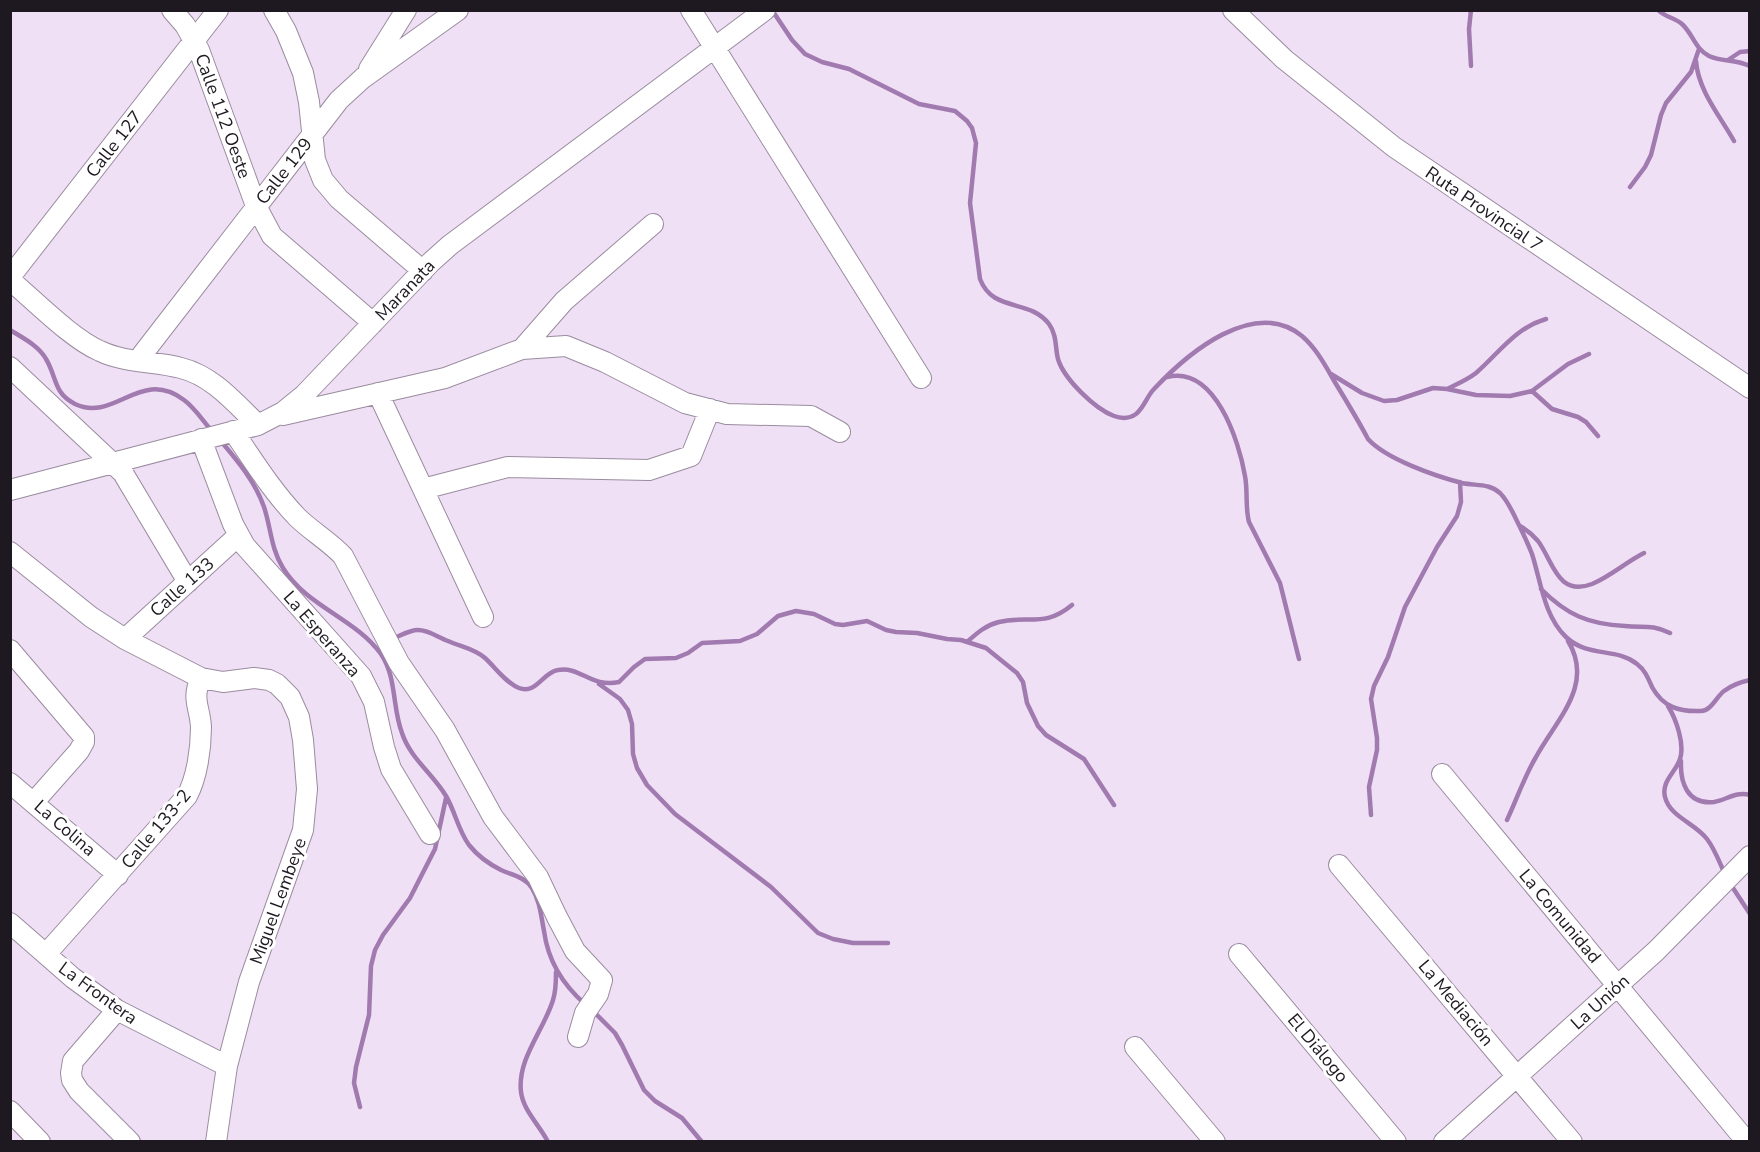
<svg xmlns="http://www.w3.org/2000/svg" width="1760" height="1152" viewBox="0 0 1760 1152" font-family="'Nunito Sans',sans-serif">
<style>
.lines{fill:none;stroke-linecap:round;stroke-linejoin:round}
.stream{stroke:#a17ab0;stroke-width:4.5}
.minor-casing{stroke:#9a8c9f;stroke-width:22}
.minor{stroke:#fff;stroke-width:20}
.labels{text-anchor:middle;stroke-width:6;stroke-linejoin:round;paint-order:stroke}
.street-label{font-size:18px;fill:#1e1920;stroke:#fff}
</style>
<rect width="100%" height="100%" fill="#f0e0f6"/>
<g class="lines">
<path class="stream" d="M772,10L792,40L805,54L822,62L849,69L919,104L955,111L967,121L972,128L976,143L970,203L980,279C993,313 1029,298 1049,324C1057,335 1055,347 1058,359C1064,379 1095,409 1114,416C1122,419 1129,419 1136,414C1144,408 1147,396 1154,389C1188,353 1254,297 1302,336C1317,349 1326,367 1336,384C1347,402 1358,420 1368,439C1386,459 1435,476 1462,483C1476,486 1489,483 1500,493C1507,500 1511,509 1515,517C1521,529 1527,541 1532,554C1541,582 1544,616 1566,637C1588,658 1616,647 1637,664C1645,670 1648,678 1652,687C1663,707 1679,712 1701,711C1711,711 1717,696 1724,691C1732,685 1740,682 1750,680
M1658,10C1665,17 1675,18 1682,24C1693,34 1695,49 1709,56C1722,62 1735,59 1750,66
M1728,60L1740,52L1750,51
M1696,61C1698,90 1720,116 1734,141
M1471,66L1469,29L1471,10
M1630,187L1645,167L1651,155L1661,115L1666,103L1691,72L1699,49
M10,330C23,338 39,346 46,359C57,377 53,393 75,404C115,423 140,367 184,400C195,408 203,421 212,431
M1331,374L1362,393L1384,401L1397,400L1433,388L1447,389L1476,395L1510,396L1532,391L1568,364L1589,354
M1167,377C1215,365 1239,441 1245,476C1248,491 1245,507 1249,522L1280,583L1299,659
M1447,389C1457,384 1467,380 1476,373C1499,353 1515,328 1546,319
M1532,391L1552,409L1578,417L1586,422L1598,436
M220,440C237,460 255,481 264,507C271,528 271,549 283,568C306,606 355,618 381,654C397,678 392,707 402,733C410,758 433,774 446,796C455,811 458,830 469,845C477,855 489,864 501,870C512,875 525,877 532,888C540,901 541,916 544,931C548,961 562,984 585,1004
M1520,526C1527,530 1533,535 1538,541C1553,561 1557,597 1592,584C1611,576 1626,562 1644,553
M1541,589C1567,615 1588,624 1625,626C1644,628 1651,624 1670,633
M392,639C400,636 409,630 418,630C429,630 437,637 448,641C461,647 473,648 485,658C495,667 505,682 519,688C536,695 543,672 558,670C580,666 591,688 619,682L634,667L645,659L676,658L688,653L702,643L740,641L757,634L778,616L796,611L814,614L835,624L843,625L867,621L886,630L896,632L917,633L947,639L961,640L986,648L1017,673L1023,682L1027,703L1038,726L1046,735L1084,759L1114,805
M967,642C977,633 986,625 999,622C1030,615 1044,628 1072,605
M599,684L620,699L628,710L632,724L633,754L637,768L647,785L675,814L771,887L818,933L833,939L853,943H888
M1668,706C1676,719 1685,744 1680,759C1676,772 1661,781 1665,797C1670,817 1695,823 1707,839C1714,848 1719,861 1724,872
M1681,761C1680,782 1687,805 1714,802C1727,800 1735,791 1750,795
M1371,815L1369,787L1377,750V738L1371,699L1374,686L1388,657L1405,607L1437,547L1457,516L1461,502L1460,482
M1507,820C1517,799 1524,777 1536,757C1556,720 1595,685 1568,641
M1733,888L1750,914
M596,1014L615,1033L622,1045L644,1090L655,1101L682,1118L702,1142
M360,1107L354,1083L356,1067L369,1015L371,966L375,950L383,935L410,898L435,849L446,798
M548,1142C540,1126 523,1110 521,1092C517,1059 544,1030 553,1000C556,991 556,982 556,972"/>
<defs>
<path id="minor" d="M172,10L185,25L199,50L256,206L272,236L373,323
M274,10L286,31L303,73L309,102L315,160L323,180L339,199L423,271
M691,10L921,378
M1233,10L1284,59L1394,147L1750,388
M369,69L406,10
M10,277L218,10
M10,280C35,301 72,339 100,351C125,363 155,361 181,368C213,376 235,403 258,425
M522,349L564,301L653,224
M138,360L339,100L363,78L458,10
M10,367L123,473L188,582
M378,393L483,617
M283,415L445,378L522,349L566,346L605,362L685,403L727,414L811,416L840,432
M233,431C253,460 272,491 297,517C311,531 329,541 343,556L399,663L445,730L493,817L538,877L557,917L575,951L602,980L598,994L585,1013L578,1037
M201,439L233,524L245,546L361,676L374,702L384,747L391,769L430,834
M423,489L508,467L649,470L691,456L710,409
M10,490L258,425L283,412L304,395L431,262L450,245L765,10
M10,552L91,617L125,639L201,678L223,682L254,678L269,680L277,684L290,697L299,717L303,740L307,789L303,830L249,982L227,1066L216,1142
M125,639L239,535
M10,650L84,737V742L79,751L34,802
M1442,774L1747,1142
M10,783L118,875
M1339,865L1572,1142
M10,923L73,978L117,1010L227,1066
M46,954L187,796C197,777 201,749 201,727C200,707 191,699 201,678
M1239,954L1396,1142
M117,1010L73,1061L71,1073L72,1080L79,1091L130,1142
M1135,1047L1215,1142
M10,1111L40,1142
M1444,1142L1656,951L1750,856"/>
</defs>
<use href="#minor" class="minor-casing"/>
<use href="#minor" class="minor"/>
</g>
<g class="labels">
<g class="street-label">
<text transform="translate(223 116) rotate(70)" y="6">Calle 112 Oeste</text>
<text transform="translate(114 144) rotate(-52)" y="6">Calle 127</text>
<text transform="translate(284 171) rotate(-52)" y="6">Calle 129</text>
<text transform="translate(1484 209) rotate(34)" y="6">Ruta Provincial 7</text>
<text transform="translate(405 290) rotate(-46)" y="6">Maranata</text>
<text transform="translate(182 587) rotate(-42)" y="6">Calle 133</text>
<text transform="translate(322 634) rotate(49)" y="6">La Esperanza</text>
<text transform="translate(65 828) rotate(41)" y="6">La Colina</text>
<text transform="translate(156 829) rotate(-50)" y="6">Calle 133-2</text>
<text transform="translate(278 901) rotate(-70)" y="6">Miguel Lembeye</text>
<text transform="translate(1560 916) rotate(50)" y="6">La Comunidad</text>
<text transform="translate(98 993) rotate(36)" y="6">La Frontera</text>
<text transform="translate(1600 1002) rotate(-42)" y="6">La Unión</text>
<text transform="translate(1456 1003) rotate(50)" y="6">La Mediación</text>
<text transform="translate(1318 1048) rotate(50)" y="6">El Diálogo</text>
</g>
</g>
<rect width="1760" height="1152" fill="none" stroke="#1e1920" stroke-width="24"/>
</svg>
